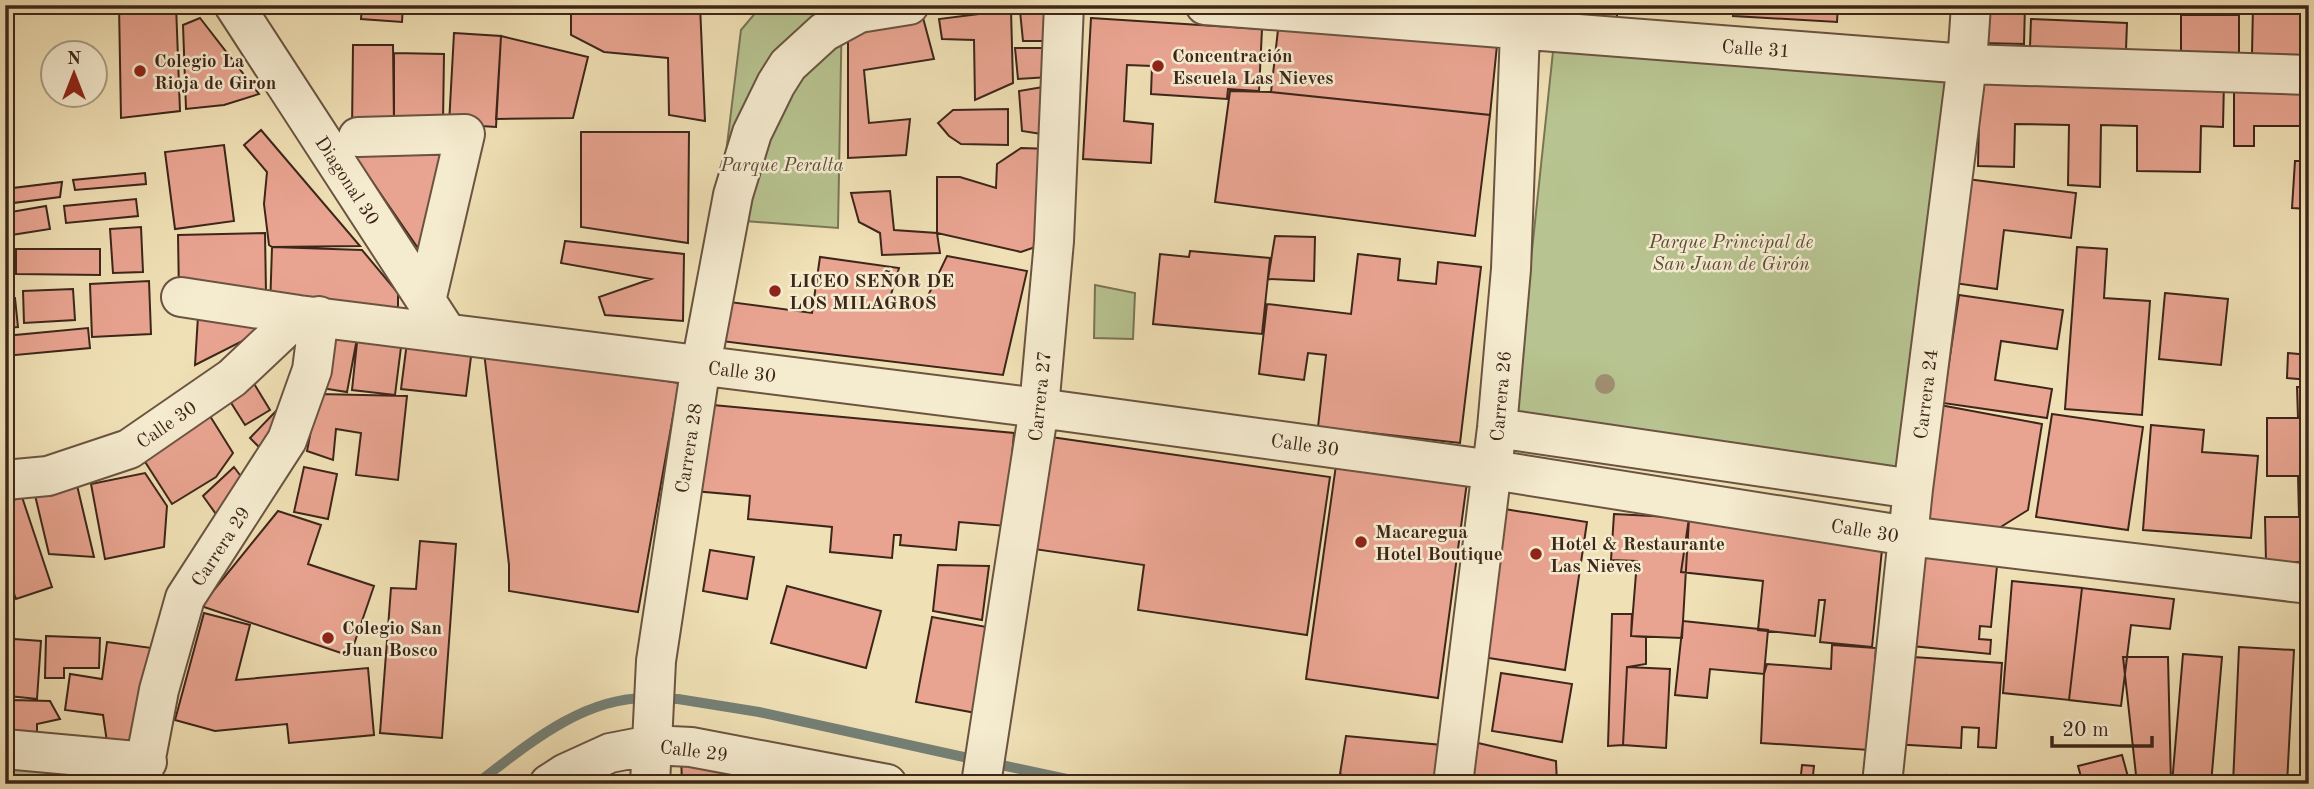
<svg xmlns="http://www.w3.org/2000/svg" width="2314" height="789" viewBox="0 0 2314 789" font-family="'Old Standard TT',serif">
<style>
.green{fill:#b7c390;stroke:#7a7455;stroke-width:2}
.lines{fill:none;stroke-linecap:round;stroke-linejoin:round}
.stream{stroke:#758076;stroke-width:10}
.building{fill:#e9a491;stroke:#3d261a;stroke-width:2}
.minor-casing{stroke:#6a5441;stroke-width:42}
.minor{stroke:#f5ebcf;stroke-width:38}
.tree{fill:#9f8f70}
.poi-dot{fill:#8f2418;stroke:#f5ebcf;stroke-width:2.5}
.labels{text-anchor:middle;stroke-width:5;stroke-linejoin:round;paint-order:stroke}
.street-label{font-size:19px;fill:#3d261a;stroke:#f5ebcf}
.poi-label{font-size:19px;font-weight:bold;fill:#3d261a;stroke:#f5ebcf;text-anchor:start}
.park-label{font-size:19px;font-style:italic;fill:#5c4d38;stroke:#f5ebcf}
</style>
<rect width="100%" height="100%" fill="#f0e0b5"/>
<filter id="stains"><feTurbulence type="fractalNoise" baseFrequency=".00286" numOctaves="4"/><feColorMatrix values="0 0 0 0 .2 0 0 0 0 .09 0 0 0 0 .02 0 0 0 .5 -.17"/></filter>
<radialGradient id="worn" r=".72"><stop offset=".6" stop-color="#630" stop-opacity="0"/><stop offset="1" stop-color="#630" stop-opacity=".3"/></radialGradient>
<path class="green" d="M762,5H842L838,228L718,219L741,30Z
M1554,42L1957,70L1905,478L1514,421Z
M1095,285L1135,293L1133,339L1094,338Z
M5,753L127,770L126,784H5Z"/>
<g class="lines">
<path class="stream" d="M663,699H678L759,712L977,760
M992,763L1090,784
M476,784C526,746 582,697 648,698"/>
</g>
<path class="building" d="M119,5H176L180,111L121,118Z
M362,5H403L402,22L361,19Z
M590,5H700L705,121L669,115L668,58L604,52L571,35V7Z
M1529,5H1617V21L1528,12Z
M1663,5H1722V8Z
M1735,5H1838L1837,22L1733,16Z
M1983,5H2025L2024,44L1982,43Z
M2078,5H2135L2134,13L2078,8Z
M2253,5H2307L2306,55L2252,54Z
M1050,9L1051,41H1023L1020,11Z
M1011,10L1013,83L975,100L974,40L942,39L939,19Z
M1280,12L1498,35L1490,115L1271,92Z
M922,14L934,59L864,70L869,123L910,119L906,155L848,158V24Z
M2181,15H2239V53H2181Z
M200,18L259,94L224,105L186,109L183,25Z
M1091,18L1262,29L1259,91L1228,89L1227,99L1151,94L1152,66L1127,65L1124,121L1153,124L1151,163L1083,159Z
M2031,19L2127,23L2126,50L2030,47Z
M5,29H8L9,53L5,54Z
M454,33L501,36L496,127L449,124Z
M501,36L588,57L573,118L496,119Z
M353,45H393L394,123L352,129Z
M1015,48H1049V77L1018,79Z
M394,53L444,54L443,123H394Z
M1980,75L2224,80L2223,127L2201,126L2200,172L2137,171V126L2101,125L2100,187L2068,185L2069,125L2015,124L2014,167L1978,166Z
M2234,83L2309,84V156H2305V126H2254V146H2234Z
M1049,86L1048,135L1022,131L1019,91Z
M1230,91L1271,92L1490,115L1475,236L1215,202Z
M1008,109V145L961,144L949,136L938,123L953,110Z
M261,130L360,246L272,247L269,245L264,204L267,172L244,145Z
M581,132H689L688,243L581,227Z
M343,139L459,144L422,254Z
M224,145L234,221L175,229L165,152Z
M1021,148L1050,149L1044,244L1021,252L937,233V177H960L996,188L997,164Z
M2295,161H2309V209L2292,208Z
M145,173L146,184L75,190L73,180Z
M1967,179L2076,193L2071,238L2004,230L1997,289L1954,283Z
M62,182L60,197L5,204V189Z
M890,191L894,230L937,233L940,253L882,255L880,233L859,222L851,193Z
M136,199L138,216L66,223L64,206Z
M46,206L50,229L5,236V213Z
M141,227L143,272L113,273L110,229Z
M265,233L266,293L179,295L178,235Z
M1275,236L1315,237L1314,281L1268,279Z
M565,241L684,254L683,321L605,315L599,297L651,279L561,263Z
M272,247L362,250L398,293V314L270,309Z
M2077,247L2107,249L2104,298L2150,301L2142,415L2065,409Z
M16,249H100V275L16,274Z
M1190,251L1270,258L1262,334L1153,324L1160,254L1189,257Z
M5,252H7L10,295H5Z
M1358,254L1400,259L1398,280L1436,284L1438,262L1481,267L1460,443L1318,427L1326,355L1308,353L1304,380L1259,374L1267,304L1351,314Z
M947,256L1027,271L1003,375L721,341L730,302L812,313L820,257L899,268L889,301L925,302Z
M149,281L151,334L92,337L90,284Z
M73,289L75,320L24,323L23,291Z
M2165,293L2228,299L2221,365L2159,359Z
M1959,295L2063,310L2057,349L2001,341L1995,380L2052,389L2047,418L1943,403Z
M15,298L18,327L5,328V299Z
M198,316H260L258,333L195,365Z
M325,327L358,333L347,392L315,387Z
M88,328L90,348L5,356V336Z
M358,333L402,339L395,395L352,390Z
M407,342L472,349L466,396L401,389Z
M484,352L679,383L638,612L509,591V565Z
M2288,353L2309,355V380L2287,378Z
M253,382L270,410L245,425L228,398Z
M2297,387H2309V562H2266L2265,517H2299L2298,476H2267V418H2298Z
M318,394L407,396L398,480L356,475L361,433L336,429L333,460L307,451Z
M702,404L1014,433L1006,526L959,522L956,550L900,545L901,535H894L892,558L830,552L832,527L748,519L750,496L694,491Z
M1940,405L2042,424L2028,510L1991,533L1921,519Z
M278,409L271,459L250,438Z
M2052,414L2143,427L2128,530L2036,517Z
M210,416L233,453L216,477L172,504L142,457Z
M2151,425L2204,430L2202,452L2258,456L2251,538L2143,530Z
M1051,437L1330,477L1307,635L1138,610L1144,565L1034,549Z
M5,444H8L14,471L5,473Z
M1336,465L1467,482L1438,698L1306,679Z
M234,467L251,490L226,528L203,496Z
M304,467L337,474L328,519L294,512Z
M145,473L167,506L164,547L105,559L91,484Z
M76,481L94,557L49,554L34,491Z
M22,497L52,587L16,599L5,569V503Z
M1498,508L1587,522L1565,670L1476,656Z
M278,511L321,525L308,564L374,586L350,656L201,606Z
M1614,514L1689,518L1682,638L1631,636L1637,561L1611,560Z
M1689,518L1883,540L1872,647L1820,642L1825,600H1819L1815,636L1758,630L1763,581L1681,572Z
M420,541L456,544L442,738L380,733L391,588L416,589Z
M1913,547L1998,556L1991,627L1980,626L1979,639L1991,640L1990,654L1902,645Z
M710,550L754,557L747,599L703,591Z
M938,565L989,566L982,620L933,611Z
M2012,581L2082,588L2069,700L2003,693Z
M787,586L881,611L866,668L771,643Z
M2082,588L2174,599L2170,629L2131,625L2121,706L2069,700Z
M204,613L250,625L236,680L368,668L374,735L289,743L287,724L215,731L175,720Z
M1612,614H1632L1631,636L1646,637V664L1627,667L1623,745L1608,746Z
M932,617L992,628L976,713L916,702Z
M1683,621L1768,630L1764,674L1710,669L1707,698L1675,695Z
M46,636L100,638L99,668H64V678H45Z
M14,639L41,641L37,699L9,696Z
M107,642L152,648L148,752L107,742L103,715L65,710L70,674L102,679Z
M5,644H7L8,683H5Z
M1832,645L1876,648L1869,750L1761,743L1764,674L1767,664L1831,669Z
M2239,647L2294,650L2287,784H2233Z
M2183,654L2222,657L2211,784H2172Z
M1898,656L2002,663L1996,748L1978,747L1979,728L1962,727L1961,748L1892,744Z
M2123,657H2168L2171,784H2137Z
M1627,667L1670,669L1666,748L1623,745Z
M1501,673L1572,684L1562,742L1492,731Z
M12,700L50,701L60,719L37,724V742L11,741Z
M1346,736L1442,745L1439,784H1364L1340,774Z
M1478,743L1556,761L1557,784H1471Z
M750,752L747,784H682L681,754Z
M2122,755L2130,784H2083L2078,766Z
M1802,765L1814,766L1812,784H1800Z
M1947,775L2000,784H1947Z"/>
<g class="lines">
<defs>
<path id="minor" d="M234,5L447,333
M1205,5L1967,64L2309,75
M358,137L465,134L426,301
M181,297L299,315L1039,408L1493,470L1908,536L2309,584
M1497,428L1913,489
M5,480L48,476L129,449L232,378L299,315
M5,749L147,762
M141,784L159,690L185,598L287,440L312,370L319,316
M549,784L566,773L610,753L651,745L691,747L887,784
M650,784L656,661L701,365L733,195L752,133L776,84L788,65L824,32L859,13L909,5
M981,784L1039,408L1054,241L1064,5
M1453,784L1497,428L1511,269L1521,5
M1882,784L1913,489L1967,64L1971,5"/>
</defs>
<use href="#minor" class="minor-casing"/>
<use href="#minor" class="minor"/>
</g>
<circle class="tree" cx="1605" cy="384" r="10"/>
<g class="poi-dot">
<circle cx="1158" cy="66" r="7"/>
<circle cx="140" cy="71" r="7"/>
<circle cx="775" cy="291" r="7"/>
<circle cx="1361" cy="542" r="7"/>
<circle cx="1536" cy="554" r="7"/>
<circle cx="328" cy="638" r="7"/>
</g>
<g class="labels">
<g class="street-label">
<text transform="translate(1756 48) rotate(4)" y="7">Calle 31</text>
<text transform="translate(348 180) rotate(57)" y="7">Diagonal 30</text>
<text transform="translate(742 371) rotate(7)" y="7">Calle 30</text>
<text transform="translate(1925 394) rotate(-83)" y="7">Carrera 24</text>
<text transform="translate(1039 396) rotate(-84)" y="7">Carrera 27</text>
<text transform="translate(1500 396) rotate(-85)" y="7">Carrera 26</text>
<text transform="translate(166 424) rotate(-35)" y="7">Calle 30</text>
<text transform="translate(1305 444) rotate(8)" y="7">Calle 30</text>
<text transform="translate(688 448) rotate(-81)" y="7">Carrera 28</text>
<text transform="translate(1865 530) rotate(9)" y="7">Calle 30</text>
<text transform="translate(220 546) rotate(-57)" y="7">Carrera 29</text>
<text transform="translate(694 750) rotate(7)" y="7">Calle 29</text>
</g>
<g class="poi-label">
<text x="1172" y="62">Concentración<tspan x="1172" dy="22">Escuela Las Nieves</tspan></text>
<text x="154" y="67">Colegio La<tspan x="154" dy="22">Rioja de Giron</tspan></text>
<text x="789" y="287">LICEO SEÑOR DE<tspan x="789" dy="22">LOS MILAGROS</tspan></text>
<text x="1375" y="538">Macaregua<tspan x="1375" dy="22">Hotel Boutique</tspan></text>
<text x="1550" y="550">Hotel &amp; Restaurante<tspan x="1550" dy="22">Las Nieves</tspan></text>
<text x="342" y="634">Colegio San<tspan x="342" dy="22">Juan Bosco</tspan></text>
</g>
<g class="park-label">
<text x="782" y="171">Parque Peralta</text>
<text x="1731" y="248">Parque Principal de<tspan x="1731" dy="22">San Juan de Girón</tspan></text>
</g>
</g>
<rect width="2314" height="789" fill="none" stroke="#f0e0b5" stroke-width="28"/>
<rect x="7" y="7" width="2300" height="775" fill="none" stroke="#3d261a" stroke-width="3.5"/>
<rect x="14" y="14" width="2286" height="761" fill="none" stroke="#3d261a" stroke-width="2"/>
<g transform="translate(74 74)"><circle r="33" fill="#f5ebcf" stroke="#ab9c87" stroke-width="2"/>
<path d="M0-5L12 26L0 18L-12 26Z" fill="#8f2418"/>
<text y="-10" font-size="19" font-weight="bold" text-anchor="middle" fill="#3d261a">N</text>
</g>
<path d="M2052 736v10h100v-10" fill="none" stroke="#3d261a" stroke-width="3.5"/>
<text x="2062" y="736" font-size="21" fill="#3d261a" stroke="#f5ebcf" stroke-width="5" paint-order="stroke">20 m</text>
<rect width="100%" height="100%" filter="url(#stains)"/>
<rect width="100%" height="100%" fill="url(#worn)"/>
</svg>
